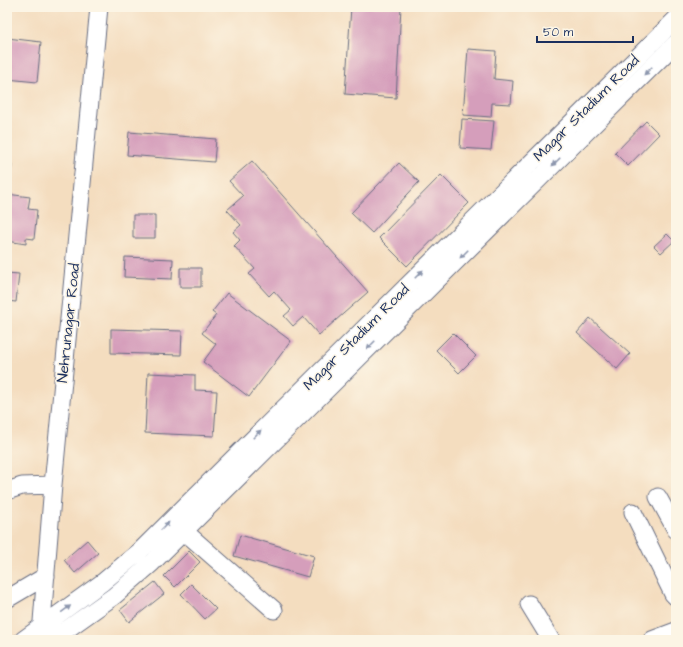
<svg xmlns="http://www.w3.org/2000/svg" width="683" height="647" viewBox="0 0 683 647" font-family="'Architects Daughter',sans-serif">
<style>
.building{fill:#d59ebb}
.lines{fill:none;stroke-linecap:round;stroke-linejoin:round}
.minor-casing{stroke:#676c80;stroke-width:19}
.minor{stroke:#fff;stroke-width:17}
.oneway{fill:#8d97ae}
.labels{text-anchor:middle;stroke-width:3;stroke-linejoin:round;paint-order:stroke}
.street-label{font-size:15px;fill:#1b2f5e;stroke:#fcf5e5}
</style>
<rect width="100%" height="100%" fill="#fcf5e5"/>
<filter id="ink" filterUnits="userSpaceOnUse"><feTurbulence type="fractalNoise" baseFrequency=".025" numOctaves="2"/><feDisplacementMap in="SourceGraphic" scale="8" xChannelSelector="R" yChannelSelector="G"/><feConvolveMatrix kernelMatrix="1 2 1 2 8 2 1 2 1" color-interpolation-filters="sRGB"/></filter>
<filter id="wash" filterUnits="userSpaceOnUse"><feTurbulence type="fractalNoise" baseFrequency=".012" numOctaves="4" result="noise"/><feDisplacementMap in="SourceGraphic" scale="16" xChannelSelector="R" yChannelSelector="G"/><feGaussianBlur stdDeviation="0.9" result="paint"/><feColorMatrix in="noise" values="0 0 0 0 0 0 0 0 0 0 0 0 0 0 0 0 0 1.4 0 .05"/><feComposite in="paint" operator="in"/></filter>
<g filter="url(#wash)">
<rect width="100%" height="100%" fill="#f4ddbf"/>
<g id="blocks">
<path class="building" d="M351,7H401L396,98L345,94Z
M7,38L41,42L37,82L7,79Z
M468,49L496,51L494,79L513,81L511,104L492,103L491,117L463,115Z
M462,119L494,121L491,150L460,148Z
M646,121L659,134L628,166L615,153Z
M129,132L216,139L214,162L127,155Z
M252,161L368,292L319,335L303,317L293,326L284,316L291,310L274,291L269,296L249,274L255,269L234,246L240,240L233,232L241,225L227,210L243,196L229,181Z
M399,163L419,182L372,233L351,213Z
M7,164H12L10,185H7Z
M441,175L469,203L407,266L379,238Z
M7,194L30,197L28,209L37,210L34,239L26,238V244L7,241Z
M133,215H155V238H133Z
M667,234L674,241L661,253L654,246Z
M125,257L173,259L172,279L124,277Z
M180,268H201V287H180Z
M7,273L19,274L16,302L7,301Z
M227,293L291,341L249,397L203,362L216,344L202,333L216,315L212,312Z
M590,318L630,354L617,369L577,333Z
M111,329L182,331L181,355L111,353Z
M453,333L476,356L459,373L436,350Z
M148,373L195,375V390L217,391L214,436L145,433Z
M240,535L314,556L308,577L234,556Z
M87,540L98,553L75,573L64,560Z
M189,551L200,562L175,587L164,576Z
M155,582L164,594L129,622L120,610Z
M191,584L216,609L205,619L181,594Z"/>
</g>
</g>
<g filter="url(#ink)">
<use href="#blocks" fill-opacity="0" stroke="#676c80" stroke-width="1"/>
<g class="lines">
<defs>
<path id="minor" d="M7,491L22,486L53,485
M658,497L676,530
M633,512L673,594L676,597
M184,531L274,610
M7,599L46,576
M529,604L551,640
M41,634L53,485L99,7
M23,640L103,582L140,551L676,19
M52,640L114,596L152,563L676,43
M652,640L676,631"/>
</defs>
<use href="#minor" class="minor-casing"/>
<use href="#minor" class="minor"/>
</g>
<defs><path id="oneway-solid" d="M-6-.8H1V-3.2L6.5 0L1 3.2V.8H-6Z"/></defs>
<g class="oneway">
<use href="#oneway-solid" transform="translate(648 71) rotate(135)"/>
<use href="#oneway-solid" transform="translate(556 162) rotate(135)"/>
<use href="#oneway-solid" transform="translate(464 254) rotate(135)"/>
<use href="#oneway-solid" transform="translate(419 274) rotate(-45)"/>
<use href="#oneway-solid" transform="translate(371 345) rotate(135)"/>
<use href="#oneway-solid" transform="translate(257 434) rotate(-45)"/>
<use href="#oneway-solid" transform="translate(165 526) rotate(-45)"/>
<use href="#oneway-solid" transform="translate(66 609) rotate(-36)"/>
</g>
</g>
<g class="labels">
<g class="street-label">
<text transform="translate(586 108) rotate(-45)" y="5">Magar Stadium Road</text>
<text transform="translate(68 323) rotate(-84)" y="5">Nehrunagar Road</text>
<text transform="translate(356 337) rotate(-45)" y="5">Magar Stadium Road</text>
</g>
</g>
<rect width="683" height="647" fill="none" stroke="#fcf5e5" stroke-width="24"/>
<path d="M537 36v6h96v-6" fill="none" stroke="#1b2f5e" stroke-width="2"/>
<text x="543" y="36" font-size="12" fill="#1b2f5e" stroke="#fcf5e5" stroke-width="3" paint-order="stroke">50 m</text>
</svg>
